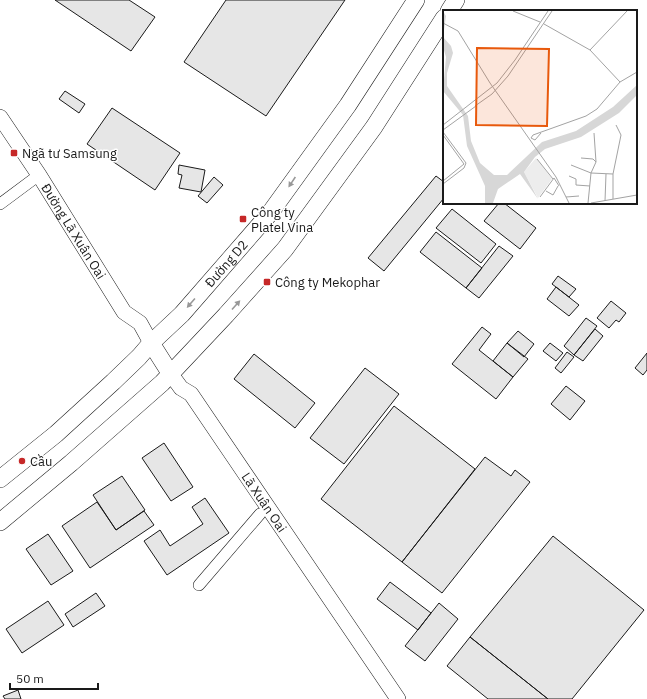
<svg xmlns="http://www.w3.org/2000/svg" width="647" height="699" viewBox="0 0 647 699" font-family="'IBM Plex Sans',sans-serif">
<style>
.building{fill:#e6e6e6;stroke:#1a1a1a}
.lines{fill:none;stroke-linecap:round;stroke-linejoin:round}
.minor-casing{stroke:#1a1a1a;stroke-width:12}
.secondary-casing{stroke:#1a1a1a;stroke-width:16}
.primary-casing{stroke:#1a1a1a;stroke-width:18}
.minor{stroke:#fff;stroke-width:11}
.secondary{stroke:#fff;stroke-width:15}
.primary{stroke:#fff;stroke-width:17}
.oneway{fill:#989898}
.poi-dot{fill:#c62828;stroke:#fff;stroke-width:1.5}
.labels{text-anchor:middle;stroke-width:3;stroke-linejoin:round;paint-order:stroke}
.poi-label{font-size:13px;fill:#1a1a1a;stroke:#fff;text-anchor:start}
.street-label{font-size:13px;fill:#1a1a1a;stroke:#fff}
.inset-road{fill:none;stroke:#a3a3a3;stroke-width:1}
.view{fill:#e8590c;fill-opacity:0.15;stroke:#e8590c;stroke-width:2}
.inset-edge{fill:none;stroke:#1a1a1a;stroke-width:2}
</style>
<rect width="100%" height="100%" fill="#fff"/>
<path class="building" d="M55,0H129L155,17L131,51Z
M226,0H345L266,116L184,62Z
M65,91L85,104L79,113L59,99Z
M112,108L180,153L155,190L87,144Z
M179,165L205,170L201,192L179,188L182,175L178,174Z
M436,176L444,182V198L384,271L368,258Z
M214,177L223,185L207,203L198,196Z
M499,203H504L536,228L520,249L484,221Z
M452,209L496,244L481,263L436,228Z
M436,232L482,268L466,288L420,252Z
M499,246L513,256L479,298L466,288Z
M558,276L576,289L569,297L552,284Z
M556,287L579,305L569,316L547,299Z
M611,301L626,313L619,322L616,320L609,328L597,318Z
M586,318L597,326L574,355L564,346Z
M482,327L491,334L479,350L513,377L496,399L452,364Z
M595,329L603,336L583,361L574,355Z
M518,331L534,344L524,357L507,343Z
M507,343L528,359L513,377L493,361Z
M550,343L563,353L556,361L543,351Z
M567,352L574,357L561,373L555,368Z
M647,353V370L643,375L635,368Z
M254,354L315,403L295,428L234,379Z
M365,368L399,394L344,464L310,438Z
M566,386L585,401L570,420L551,404Z
M394,406L475,469L402,562L321,499Z
M164,443L193,487L171,501L142,458Z
M485,457L511,476L515,470L530,482L442,593L402,562Z
M122,476L145,510L116,530L93,495Z
M205,498L229,533L167,575L144,541L160,530L170,546L203,524L192,507Z
M97,502L116,530L144,511L154,525L90,568L62,526Z
M48,534L73,571L51,585L26,549Z
M553,536L644,610L572,699H548L470,637Z
M390,582L431,613L418,630L377,599Z
M96,593L105,606L73,627L65,614Z
M48,601L64,625L22,653L6,629Z
M439,603L458,619L425,661L405,646Z
M470,637L548,699H488L447,666Z
M18,690L21,699H5L3,696Z"/>
<g class="lines">
<defs>
<path id="minor" d="M0,204L39,175
M199,585L260,514"/>
<g id="secondary">
<path id="s1" d="M0,117L39,175L124,312L140,323L151,343"/>
<path id="s2" d="M170,373L181,388L191,394L398,699"/>
</g>
<g id="primary">
<path d="M449,11L456,0"/>
<path d="M151,343L170,373"/>
<path id="s3" d="M0,479L56,434L113,382L139,357L151,343L182,314L270,213L348,105L416,0"/>
<path d="M0,522L71,463L162,383L226,315L285,249L374,127L444,18"/>
</g>
</defs>
<use href="#minor" class="minor-casing"/>
<use href="#secondary" class="secondary-casing"/>
<use href="#primary" class="primary-casing"/>
<use href="#minor" class="minor"/>
<use href="#secondary" class="secondary"/>
<use href="#primary" class="primary"/>
</g>
<defs><path id="oneway-solid" d="M-6-.8H1V-3.2L6.5 0L1 3.2V.8H-6Z"/></defs>
<g class="oneway">
<use href="#oneway-solid" transform="translate(292 182) rotate(124)"/>
<use href="#oneway-solid" transform="translate(191 303) rotate(131)"/>
<use href="#oneway-solid" transform="translate(236 305) rotate(-48)"/>
</g>
<g class="poi-dot">
<rect x="10" y="149" width="8" height="8" rx="2"/>
<rect x="239" y="215" width="8" height="8" rx="2"/>
<rect x="263" y="278" width="8" height="8" rx="2"/>
<circle cx="22" cy="461" r="4"/>
</g>
<g class="labels">
<g class="poi-label">
<text x="22" y="158">Ngã tư Samsung</text>
<text x="251" y="217">Công ty<tspan x="251" dy="15">Platel Vina</tspan></text>
<text x="275" y="287">Công ty Mekophar</text>
<text x="30" y="466">Cầu</text>
</g>
<g class="street-label">
<text dy="5" stroke="none"><textPath href="#s1" startOffset="136">Đường Lã Xuân Oai</textPath></text>
<text dy="5" stroke="none"><textPath href="#s3" startOffset="313">Đường D2</textPath></text>
<text dy="5" stroke="none"><textPath href="#s2" startOffset="161">Lã Xuân Oai</textPath></text>
</g>
</g>
<g transform="translate(443 10)">
<rect width="194" height="194" fill="#fff"/>
<path d="M93,148L109,169L95,188L81,162Z" fill="#ededed"/>
<path d="M0,1L3,6L0,27L8,36L10,43L4,63V76L25,106L28,131L37,153L51,165H64L99,132L133,121L170,97L194,75V85L176,103L138,127L102,139L92,147L81,162L95,189L77,164L55,179L50,193H42V176L24,136L20,105L0,81L3,47L0,37Z" fill="#d7d7d7"/>
<path class="inset-road" d="M70,1L97,12M0,13L15,21L47,73L113,167L126,193M101,14L147,40L177,72M147,40L184,1M32,96L49,84L65,66L109,1M0,115L54,73L72,50L105,1M0,120L33,96M0,122L23,153L21,158L0,174M98,123L92,130L88,128L90,125L143,106L154,99L177,72L194,62M0,125L21,154L0,171M138,148L150,149L153,152M94,149L110,169M128,155L148,163L170,164M126,166L133,169V175L147,176M103,181L110,185L115,176M97,187L111,168L116,176M123,187L136,186M170,189V164L178,125L173,115M162,191L163,164M145,193L148,163L153,152L151,123M148,193L194,185"/>
<path class="view" d="M34,38L106,39L104,116L33,115Z"/>
<rect width="194" height="194" class="inset-edge"/>
</g>
<path d="M10 683v6h88v-6" fill="none" stroke="#1a1a1a" stroke-width="2"/>
<text x="16" y="683" font-size="12" fill="#1a1a1a" stroke="#ffffff" stroke-width="3" paint-order="stroke">50 m</text>
</svg>
